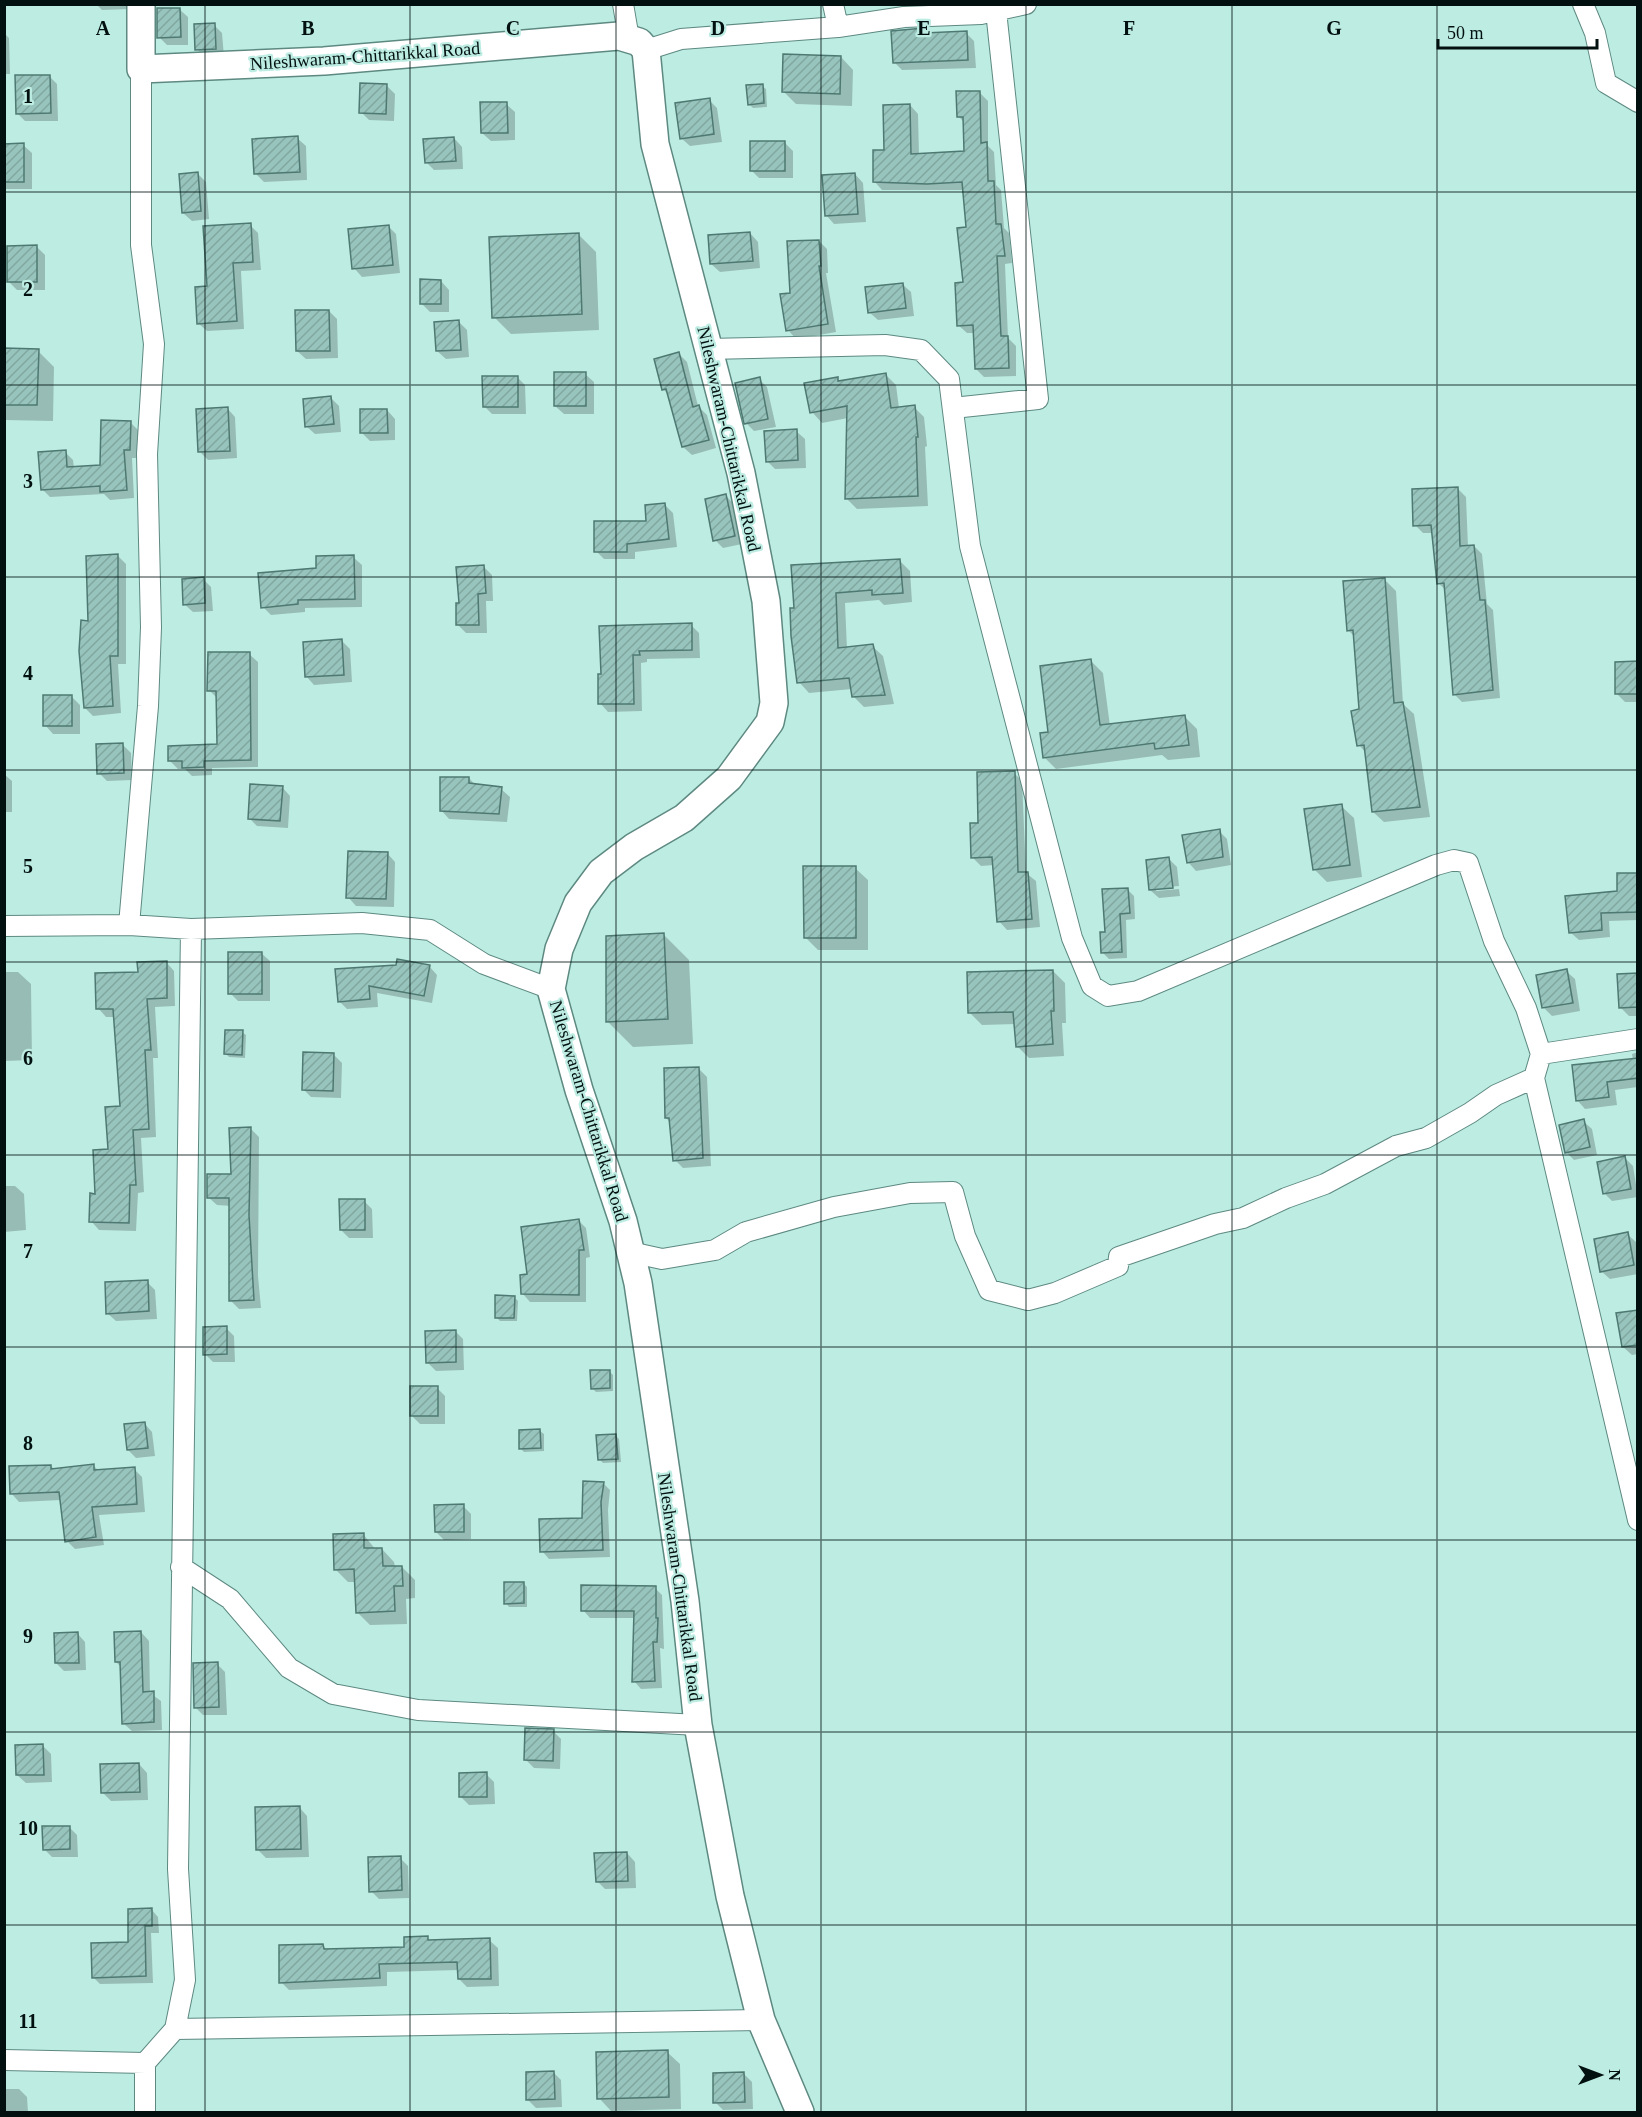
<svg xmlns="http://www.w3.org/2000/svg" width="1642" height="2117" viewBox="0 0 1642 2117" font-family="Georgia,serif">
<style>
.shadow{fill:#0003}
.building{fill:url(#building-hatch);stroke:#4e7972;stroke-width:1.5}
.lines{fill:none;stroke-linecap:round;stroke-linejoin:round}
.street-casing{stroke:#5d8981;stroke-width:22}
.secondary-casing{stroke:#5d8981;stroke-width:30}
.street{stroke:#fff;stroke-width:20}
.secondary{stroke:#fff;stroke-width:27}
.grid{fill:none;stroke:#02110f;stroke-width:1.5;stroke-opacity:0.55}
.labels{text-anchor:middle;stroke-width:4.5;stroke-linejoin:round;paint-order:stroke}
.street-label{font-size:18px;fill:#02110f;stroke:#bdece3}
.grid-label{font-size:20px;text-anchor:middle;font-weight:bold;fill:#02110f;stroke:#bdece3;stroke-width:4.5;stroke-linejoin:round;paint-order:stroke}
</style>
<defs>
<pattern id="building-hatch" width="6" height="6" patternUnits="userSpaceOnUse" patternTransform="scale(1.5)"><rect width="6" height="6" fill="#97c4bc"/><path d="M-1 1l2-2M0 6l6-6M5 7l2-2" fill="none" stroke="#80a7a0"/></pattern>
</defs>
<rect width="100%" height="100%" fill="#bdece3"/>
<path class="shadow" d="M96,4H130V9L102,10Z
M179,9L188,17V45H167L159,37Z
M214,25L222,33L224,57L205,58L197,49Z
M924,30L929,35L966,33L974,41L976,68L902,70L894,62Z
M4,33L9,38L10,74H4Z
M841,57L853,70L852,106L796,104L784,92Z
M49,76L57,84L58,121H25L17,113Z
M387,86L395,94L394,121L369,120L361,112Z
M762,86L766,89L767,107L753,108L749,104Z
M980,93L988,101V146L994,152L996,185L1001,190L1004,228L1009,233L1012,263L1005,264L1008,338L1016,346V376L984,377L976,369L975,333H967L958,325L965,284L968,229L965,190H882L874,181L885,151L910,105L918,114L919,155L966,152L965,123L958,116Z
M709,100L717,108L722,142L690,146L681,138Z
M506,104L515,112V140L491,141L482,133Z
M297,138L306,146L307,180L264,182L256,174Z
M454,138L462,147L463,169L434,170L426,162Z
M784,142L793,151V178H759L751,170Z
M4,145H23L32,153V189H4Z
M198,174L206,182L209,219L192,221L183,213Z
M855,174L863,183L866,222L834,224L826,215Z
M250,225L258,233L261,270L241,271L244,329L207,331L198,323Z
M388,226L396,234L400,273L362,277L354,268Z
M750,233L758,242L760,268L720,272L711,264Z
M579,235L596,252L599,330L511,334L494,317Z
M819,241L827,249L828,273H826L836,332L796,339L788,330L792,294Z
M37,247L45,255V290H17L9,282Z
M441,281L449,290V312H430L422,304Z
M902,284L911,292L914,316L878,320L869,312Z
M329,311L337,319L338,358L306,359L297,351Z
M459,322L467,330L469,357L446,359L437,351Z
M4,350L38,351L54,367L53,421L4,420Z
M679,354L687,362L698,406L707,415L716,448L692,455L683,447L670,396L663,389Z
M585,374L594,382V414H564L555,406Z
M885,374L896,385L899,408L914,407L924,417L927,446L925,447L928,506L857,509L847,499L848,418L822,423L812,412L837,378L841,382Z
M517,377L525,385L526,414H492L484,406Z
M759,379L767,387L776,427L754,431L746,423Z
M331,398L339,406L341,432L315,434L306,426Z
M227,408L235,417L237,458L208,460L200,452Z
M387,410L395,419V440L370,441L362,433Z
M131,423L139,431L138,458H132L134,498L110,500L104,494L50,497L42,489L65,452L73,460L74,468L101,467Z
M796,431L805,439L806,468L775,469L767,461Z
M1458,489L1466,497L1468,547L1474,546L1482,554L1487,604L1493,610L1500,698L1462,702L1454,694L1447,591L1438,583L1433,533H1423L1415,525Z
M726,496L734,504L742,544L723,548L715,540Z
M665,505L673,513L677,547L635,552V559H604L596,551L648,523Z
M118,556L126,564V664H118L121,713L93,716L85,708L90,622Z
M353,557L362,565V607L305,608V612L271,615L263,607L317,570Z
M900,561L910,571L912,602L884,605L879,600L845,603L847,649L872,646L883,656L894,704L864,707L854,697L852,689L809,693L799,682L792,610Z
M483,566L492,575L493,601H486L487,633H466L458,625Z
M203,579L211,587L213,611L193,612L184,604Z
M1385,580L1396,591L1403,704L1414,714L1430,817L1384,822L1373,812L1367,754L1359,745L1360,711L1355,637L1348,630Z
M691,625L699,633L700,658L647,659V662L641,663L642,711L608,712L600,703L603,675L600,628Z
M342,641L350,649L352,682L314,685L306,676Z
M249,654L258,662V767L212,768V775L192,776L185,769H178L170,761L219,746L218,699L209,690Z
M1091,661L1103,673L1110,726L1185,717L1197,729L1200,757L1168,760L1162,755L1056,769L1044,757L1050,733Z
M1638,663V702H1625L1617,694Z
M71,696L80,705V734H53L45,725Z
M123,745L131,753L132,780L107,781L99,773Z
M1014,773L1022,781L1026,873L1036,881L1040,927L1007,930L999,921L994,865L981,866L973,858L980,824Z
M4,774L12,781V812H4Z
M469,778L476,786L501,789L510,797L507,822L449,819L441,810Z
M282,787L290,796L288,828L257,826L249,818Z
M1341,806L1354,818L1362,877L1327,882L1314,869Z
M1219,831L1227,839L1231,865L1196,871L1188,862Z
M387,853L395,862L394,907L356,906L348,897Z
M1169,859L1177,867L1179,886L1156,888V891L1179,889L1180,896L1159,898L1150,890Z
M855,868L868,880V950H818L805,937Z
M1638,875V920L1609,921L1610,937L1579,940L1570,932Z
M1128,890L1134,896L1135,919L1126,920L1127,958L1109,959L1102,952L1106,933Z
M664,935L689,960L693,1044L633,1047L607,1021Z
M261,953L270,961V1001H238L230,993Z
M166,962L174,971L175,1006L155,1007L158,1058H153L156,1137L141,1138L144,1192L138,1193L136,1231L99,1230L91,1221L121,1107L115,1017H106L98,1008L139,974Z
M429,966L437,975L432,1003L377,993L378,1007L347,1009L339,1001L397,967Z
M1053,971L1065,983L1066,1023H1062L1064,1056L1029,1058L1017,1046L1016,1024L982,1025L970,1013Z
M1566,971L1575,979L1580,1011L1552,1016L1544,1008Z
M4,972H18L31,984L32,1060L4,1061Z
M1638,974V1016H1629L1621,1008Z
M242,1032L246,1035L245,1058L229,1057L226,1054Z
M1638,1052V1087L1615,1090L1617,1105L1585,1109L1577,1100L1633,1060L1632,1054Z
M334,1055L342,1063L341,1098L311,1097L303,1089Z
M699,1069L707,1077L711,1166L683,1168L675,1160L671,1123L666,1118Z
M1583,1121L1592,1129L1597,1155L1574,1160L1566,1152Z
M251,1129L259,1137L258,1276L261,1308L239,1309L231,1301V1206L217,1205L208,1197L232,1176Z
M1625,1158L1633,1166L1638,1197L1612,1201L1604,1193Z
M4,1186H15L24,1194L26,1230L4,1232Z
M364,1201L372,1209L373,1238H349L341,1230Z
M579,1221L586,1228L590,1257L586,1258V1302H530L523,1294L528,1276Z
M1627,1234L1636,1242L1638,1274L1610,1279L1601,1271Z
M147,1282L155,1290L157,1319L116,1321L107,1313Z
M514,1297L518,1301L517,1321H500L496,1317Z
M1638,1311V1354L1632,1355L1623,1347Z
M226,1328L234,1336L235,1362H213L205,1354Z
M455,1331L463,1339L464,1370L436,1371L428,1363Z
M609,1371L613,1375V1391L596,1392L592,1388Z
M437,1388L445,1396V1424H420L412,1416Z
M144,1423L152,1432L155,1456L136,1458L128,1450Z
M540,1431L544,1434V1451L524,1452L520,1448Z
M616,1436L619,1439L621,1462L603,1463L599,1459Z
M93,1465L99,1471L134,1469L142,1477L145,1512L99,1515L104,1545L75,1549L67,1541L61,1500L19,1502L11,1493L51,1466L55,1470Z
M603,1483L610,1490L608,1510L610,1557L549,1559L542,1551L583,1520Z
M463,1506L471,1514V1539L444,1540L436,1532Z
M363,1534L376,1550L382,1549L394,1562L395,1567H402L415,1580V1598L406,1599L407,1624L370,1625L357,1612L356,1582H348L335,1569Z
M523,1583L527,1587V1607H509L506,1603Z
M655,1588L662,1595L664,1649L660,1648L662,1688L641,1689L634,1681L635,1618H590L583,1610Z
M141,1632L149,1641L150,1693L161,1701L162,1730L132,1731L123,1723L121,1667L116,1662Z
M77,1633L85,1642L86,1670L64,1671L56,1663Z
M217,1664L225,1672L227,1715H203L195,1707Z
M553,1731L561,1739L560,1769L534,1768L526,1760Z
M43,1746L51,1754L52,1782L26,1783L17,1775Z
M139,1764L147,1773L148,1800L111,1801L103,1793Z
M486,1774L494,1782L495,1804L469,1805L460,1796Z
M299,1807L307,1816L309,1857L266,1858L258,1850Z
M69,1827L77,1835L78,1857H52L44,1849Z
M627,1853L635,1862L636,1888L605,1889L597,1881Z
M400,1858L408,1866L409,1898L379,1899L371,1891Z
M151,1909L158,1917L159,1933H151L153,1983L100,1984L93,1977L130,1944Z
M427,1938L431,1942L489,1940L498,1948L499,1986L467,1987L459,1979V1970L387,1972V1986L289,1990L281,1982L323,1946L327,1950L405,1948Z
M667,2052L680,2064L681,2109L611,2111L599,2098Z
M553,2072L561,2080L562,2107L536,2108L528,2100Z
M744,2074L752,2082L753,2109L723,2110L715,2102Z
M4,2089H19L27,2097L28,2112H4Z"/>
<path class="building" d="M157,8H180L181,37L157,38Z
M215,23L216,49L195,50L194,24Z
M924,28V33L967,31L968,60L893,63L891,31Z
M783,54L841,56L840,94L782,92Z
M15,75H50L51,113L16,114Z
M360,83L387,84L386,114L359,113Z
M763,84L764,103L748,105L746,85Z
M956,91H980L981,143L987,142L988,181H994L996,224H1001L1005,256H997L1001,336H1008L1009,368L975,369L973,325L957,326L955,283L963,282L957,228L966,227L962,182L927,184L873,182V150H884L883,105L910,104L911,154L964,151L963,117H957Z
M710,98L714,134L680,139L675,103Z
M480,102H507L508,133H481Z
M298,136L300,172L254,174L252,139Z
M454,137L456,161L425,163L423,139Z
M750,141H785V171H750Z
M24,143V182H4V144Z
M198,172L201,211L182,213L179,174Z
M855,173L858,214L825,216L822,175Z
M251,223L253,262L233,263L237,321L197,324L195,287L207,286L203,226Z
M389,225L393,265L352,269L348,229Z
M750,232L753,261L710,264L708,235Z
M579,233L582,314L492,318L489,237Z
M819,240L821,266H819L828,324L786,331L780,294L790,293L787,241Z
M37,245V282H7V246Z
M420,279L441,280V304H420Z
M903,283L906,308L868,313L865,287Z
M295,310H329L330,351H296Z
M459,320L461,350L436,351L434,322Z
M4,348L39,349L37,405H4Z
M679,352L693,407L699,405L709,440L682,447L666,389L662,390L654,359Z
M554,372H586V406H554Z
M886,373L891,408L915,405L918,437H916L918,496L845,499L847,406L810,413L804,383L838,377V381Z
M482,376H518V407H483Z
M760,377L768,419L744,424L735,383Z
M331,396L334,424L305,427L303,399Z
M228,407L230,451L198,452L196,409Z
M360,409H387L388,433H360Z
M101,420L131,421L130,450H124L127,490L100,492V486L41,490L38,452L66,450L67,467L100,465Z
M797,429L798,460L766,462L764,431Z
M1458,487L1460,546L1474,545L1480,600H1485L1493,690L1453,695L1444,583L1437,584L1431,525L1413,526L1412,489Z
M726,494L735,536L713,541L705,499Z
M665,503L669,539L627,544V552H594V521H646L645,505Z
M118,554V656H110L113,706L84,708L79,651L81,620L88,621L86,556Z
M354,555L355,599L298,600V604L261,608L258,573L316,568V556Z
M900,559L903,593L872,595V590L836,593L838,648L873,644L885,695L852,697L849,678L797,683L791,636L790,608H794L791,565Z
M484,565L486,593L478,594L479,625H456V603H459L456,567Z
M204,577L205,603L183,605L182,579Z
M1385,578L1394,703L1403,702L1420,807L1372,812L1364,745L1357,746L1351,711L1359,709L1353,630L1347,631L1343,581Z
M692,623V650L639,651L640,655H633L634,704H598V674H601L599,626Z
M342,639L344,675L305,677L303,642Z
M208,652H250L251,760L204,761V767L182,768V761H168V746L217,744L216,691H207Z
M1091,659L1100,725L1185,715L1189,745L1155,749L1154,743L1043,758L1040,733L1048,732L1040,666Z
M1638,661V694H1615V662Z
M43,695H72V726H43Z
M123,743L124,773L97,774L96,744Z
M1015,771L1018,872H1028L1032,919L997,922L992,857L971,858L970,823H978L977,772Z
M440,777H469V783L502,787L499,814L440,811Z
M250,784L283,786L280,821L248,819Z
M1342,804L1350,865L1313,870L1304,809Z
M1220,829L1223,857L1187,863L1182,835Z
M348,851L388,852L386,899L346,898Z
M1169,857L1173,888L1149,890L1146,860Z
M803,866H856V938H804Z
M1617,873H1638V912L1601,913L1602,930L1569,933L1565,896L1617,891Z
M1128,888L1130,913L1120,914L1122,952L1101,953L1100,932H1105L1102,889Z
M664,933L668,1019L606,1022V936Z
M228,952H262V994H228Z
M397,959L430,965L424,996L369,986L370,999L338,1002L335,969L396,965Z
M167,961V998L147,999L151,1050H145L149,1129L133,1130L136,1185H130L129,1223L89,1222L90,1193L95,1194L93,1150L108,1149L105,1107L120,1106L113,1009H96L95,973L138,972L137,962Z
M1567,969L1573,1003L1542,1008L1536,975Z
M1053,970L1054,1011H1051L1053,1044L1016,1047L1013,1012L968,1013L967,972Z
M1638,973V1007L1619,1008L1617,974Z
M225,1030H243L242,1055L224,1054Z
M303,1052L334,1053L333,1091L302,1090Z
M1638,1058V1078L1607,1082L1609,1097L1576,1101L1572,1065Z
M699,1067L703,1158L673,1161L669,1118H665L664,1068Z
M1584,1119L1590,1147L1565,1153L1559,1125Z
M251,1127L249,1215L254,1300L229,1301V1198H207V1174H231L229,1128Z
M1625,1156L1631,1189L1603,1194L1597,1162Z
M339,1199H365V1230H340Z
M579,1219L584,1250H579V1295L521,1294L520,1275L527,1274L521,1227Z
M1628,1232L1634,1265L1600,1272L1594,1239Z
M148,1280L149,1311L106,1314L105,1282Z
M495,1295L515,1296L514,1318H495Z
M1638,1310V1345L1622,1347L1616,1313Z
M227,1326V1354L203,1355V1327Z
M456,1330V1362L426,1363L425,1331Z
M590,1370H610V1388L591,1389Z
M410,1386H438V1416H410Z
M145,1422L148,1448L127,1450L124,1424Z
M540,1429L541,1448L519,1449V1430Z
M616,1434L618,1459L598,1460L596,1435Z
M94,1464V1470L135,1467L137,1504L92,1507L96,1537L65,1542L59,1492L10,1494L9,1466L51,1465V1469Z
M583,1481L604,1482L601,1502L603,1550L540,1552L539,1519L582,1518Z
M464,1504V1532H435L434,1505Z
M364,1533V1548H382L383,1566H402L403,1586H394L395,1611L356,1613L354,1569L334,1570L333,1534Z
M504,1582H524V1603L504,1604Z
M581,1585L656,1586V1618H658L657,1642H653L655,1681L632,1682L634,1611H581Z
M141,1631L143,1692L154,1691V1722L122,1724L120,1662H115L114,1632Z
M78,1632L79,1663H55L54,1633Z
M218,1662L219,1707L194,1708L193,1663Z
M525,1728L554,1729L553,1761L524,1760Z
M43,1744L44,1775H16L15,1745Z
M139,1763L140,1792L101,1793L100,1764Z
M487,1772V1797H459V1773Z
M300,1806L301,1849L256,1850L255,1807Z
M42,1826H70V1849L43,1850Z
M627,1852L628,1881L596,1882L594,1853Z
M401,1856L402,1890L369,1892L368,1857Z
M152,1908V1926H145L146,1976L92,1978L91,1943L128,1942V1909Z
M428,1936V1940L490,1938L491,1979H458L457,1962L379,1964L380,1978L279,1983V1945L323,1944L324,1949L404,1947V1937Z
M668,2050L669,2097L597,2099L596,2052Z
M554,2071L555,2099L526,2100V2072Z
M744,2072L745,2102L713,2103V2073Z"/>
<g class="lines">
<defs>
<path id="street" d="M623,4L629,39
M1583,4L1595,33L1606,83L1638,102
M838,27L904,17L981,14L1026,4
M646,50L681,39L838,27L833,4
M708,349L885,345L921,350L949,379L970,546L1072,938L1092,986L1108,996L1138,991L1436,865L1454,860L1468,863L1494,941L1526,1008L1541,1054L1534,1078L1638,1520
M953,408L1038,399L996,11
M129,925L148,706L151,627L147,454L154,344L141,245V69
M4,926L129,925L191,929L362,923L430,930L484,964L551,989
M1541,1054L1638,1039
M630,1252L662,1259L715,1250L746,1232L834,1207L910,1193L953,1192L965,1236L989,1290L1028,1300L1055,1293L1118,1266L1119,1257L1215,1224L1243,1218L1286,1198L1325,1184L1396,1146L1426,1138L1470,1113L1496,1095L1534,1078
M181,1567L230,1599L289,1668L333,1694L418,1710L698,1725
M175,2029L761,2020
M4,2060L145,2063
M145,2112V2063L175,2029L185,1980L178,1869L191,929"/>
<path id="secondary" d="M141,4V69L324,61L619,36L639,42L646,50L655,144L741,473L766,601L774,703L770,722L729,778L684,818L634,847L601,872L578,903L559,949L551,989L579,1090L623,1221L638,1283L685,1601L698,1725L730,1896L761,2020L800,2112"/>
</defs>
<use href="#street" class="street-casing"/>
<use href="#secondary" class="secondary-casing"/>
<use href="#street" class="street"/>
<use href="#secondary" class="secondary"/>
</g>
<path class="grid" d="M205,4V2112M410,4V2112M616,4V2112M821,4V2112M1026,4V2112M1232,4V2112M1437,4V2112M4,192H1638M4,385H1638M4,577H1638M4,770H1638M4,962H1638M4,1155H1638M4,1347H1638M4,1540H1638M4,1732H1638M4,1925H1638"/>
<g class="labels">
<g class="street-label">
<text transform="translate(365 56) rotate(-4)" y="6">Nileshwaram-Chittarikkal Road</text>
<text transform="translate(729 439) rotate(77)" y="6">Nileshwaram-Chittarikkal Road</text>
<text transform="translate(589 1111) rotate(73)" y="6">Nileshwaram-Chittarikkal Road</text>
<text transform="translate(680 1587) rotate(82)" y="6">Nileshwaram-Chittarikkal Road</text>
</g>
</g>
<g class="grid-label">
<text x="103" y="35">A</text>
<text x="308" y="35">B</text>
<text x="513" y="35">C</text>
<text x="718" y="35">D</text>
<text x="924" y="35">E</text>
<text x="1129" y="35">F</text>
<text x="1334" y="35">G</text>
<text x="28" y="103">1</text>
<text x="28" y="296">2</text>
<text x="28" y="488">3</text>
<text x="28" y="680">4</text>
<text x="28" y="873">5</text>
<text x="28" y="1065">6</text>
<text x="28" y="1258">7</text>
<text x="28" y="1450">8</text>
<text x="28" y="1643">9</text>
<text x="28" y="1835">10</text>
<text x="28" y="2028">11</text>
</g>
<rect width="1642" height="2117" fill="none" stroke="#02110f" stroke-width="12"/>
<g transform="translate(1600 2075) rotate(90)" stroke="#bdece3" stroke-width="4.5" paint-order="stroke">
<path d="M0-4.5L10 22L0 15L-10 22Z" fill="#02110f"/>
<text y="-9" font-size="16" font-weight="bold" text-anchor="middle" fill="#02110f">N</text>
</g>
<path d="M1438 39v9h159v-9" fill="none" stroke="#02110f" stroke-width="3"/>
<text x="1447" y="39" font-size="18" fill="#02110f" stroke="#bdece3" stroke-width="4.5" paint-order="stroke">50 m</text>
</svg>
